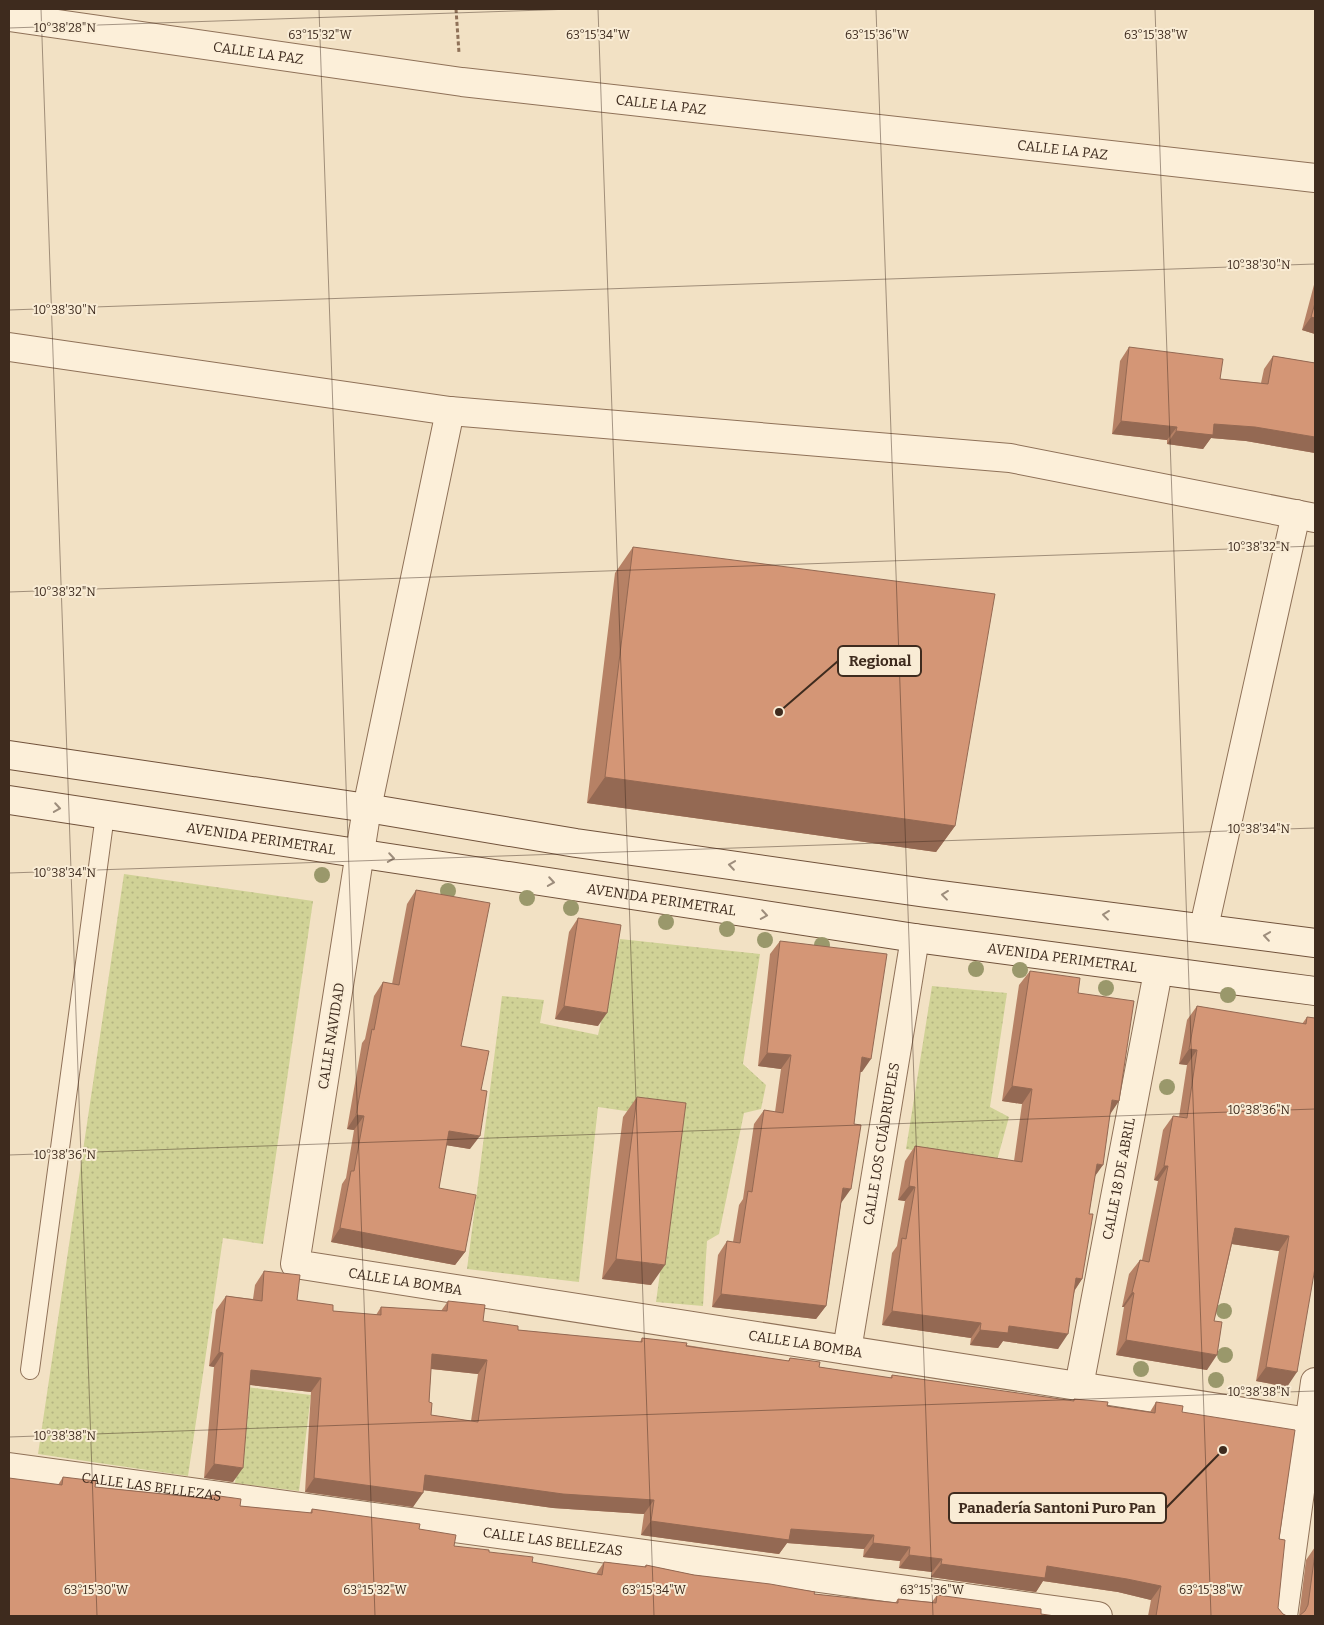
<svg xmlns="http://www.w3.org/2000/svg" width="1324" height="1625" viewBox="0 0 1324 1625" font-family="Bitter,serif">
<style>
.grass{fill:url(#grass-dots)}
.lines{fill:none;stroke-linecap:round;stroke-linejoin:round}
.lane-casing{stroke:#8f7158;stroke-width:20}
.street-casing{stroke:#8f7158;stroke-width:30}
.secondary-casing{stroke:#71523b;stroke-width:30}
.path{stroke:#8f7158;stroke-width:3;stroke-dasharray:4 2.5;stroke-linecap:butt}
.lane{stroke:#fcefd9;stroke-width:18}
.street{stroke:#fcefd9;stroke-width:28}
.secondary{stroke:#fcefd9;stroke-width:28}
.tree{fill:#9a986b}
.wall{fill:#b68165;fill-rule:evenodd}
.shaded-wall{fill:#946953}
.building{fill:#d49676;stroke:#946953;fill-rule:evenodd}
.oneway{stroke:#9d8d7c}
.ticks{fill:none;stroke:#3e2b1e;stroke-width:1;stroke-opacity:0.45}
.labels{text-anchor:middle;stroke-width:4;stroke-linejoin:round;paint-order:stroke}
.street-label{font-size:14px;fill:#3e2b1e;stroke:#f9ecd5}
.ticks-label{font-size:12px;text-anchor:middle;fill:#3e2b1e;stroke:#f9ecd5;stroke-width:4;stroke-linejoin:round;paint-order:stroke}
.leader{fill:none;stroke:#3e2b1e;stroke-width:2}
.callout-dot{fill:#3e2b1e;stroke:#f9ecd5;stroke-width:2}
.callout{fill:#f9ecd5;stroke:#3e2b1e;stroke-width:2}
.callout-label{font-size:15px;text-anchor:middle;font-weight:bold;fill:#3e2b1e}
</style>
<defs>
<pattern id="grass-dots" width="8" height="8" patternUnits="userSpaceOnUse" patternTransform="scale(1.25)"><rect width="8" height="8" fill="#d0d296"/><path d="M2 2h.1M6 6h.1" fill="none" stroke="#b4b481" stroke-width="1.8" stroke-linecap="round"/></pattern>
</defs>
<rect width="100%" height="100%" fill="#f2e1c4"/>
<path class="grass" d="M124,874L313,901L263,1244L223,1238L188,1476L38,1454Z
M620,939L760,954L743,1064L766,1085L761,1109L744,1113L719,1234L707,1241L703,1306L656,1302L681,1119L598,1107L579,1282L467,1269L502,996L544,1000L540,1023L598,1035Z
M932,986L1007,993L990,1107L1009,1117L996,1164L906,1149Z
M247,1387L311,1395L299,1491L235,1483Z"/>
<g class="lines">
<defs>
<path id="lane" d="M30,1370L105,815"/>
<g id="street">
<path id="s1" d="M9,17L462,82L1315,178"/>
<path d="M9,347L450,411L1010,458L1315,518"/>
<path id="s2" d="M450,411L367,808L295,1264L1315,1423"/>
<path d="M1204,927L1296,514"/>
<path id="s3" d="M847,1350L915,938"/>
<path id="s4" d="M1079,1386L1158,972"/>
<path id="s5" d="M9,1467L1098,1616"/>
<path d="M1283,1616L1315,1382"/>
</g>
<g id="secondary">
<path d="M9,755L367,808L576,843L926,893L1315,943"/>
<path id="s6" d="M9,800L915,938L1315,991"/>
</g>
</defs>
<use href="#lane" class="lane-casing"/>
<use href="#street" class="street-casing"/>
<use href="#secondary" class="secondary-casing"/>
<path class="path" d="M456,9L459,53"/>
<use href="#lane" class="lane"/>
<use href="#street" class="street"/>
<use href="#secondary" class="secondary"/>
</g>
<g class="tree">
<circle cx="322" cy="875" r="8"/>
<circle cx="448" cy="891" r="8"/>
<circle cx="527" cy="898" r="8"/>
<circle cx="571" cy="908" r="8"/>
<circle cx="666" cy="922" r="8"/>
<circle cx="727" cy="929" r="8"/>
<circle cx="765" cy="940" r="8"/>
<circle cx="822" cy="945" r="8"/>
<circle cx="976" cy="969" r="8"/>
<circle cx="1020" cy="970" r="8"/>
<circle cx="1106" cy="988" r="8"/>
<circle cx="1228" cy="995" r="8"/>
<circle cx="1167" cy="1087" r="8"/>
<circle cx="1224" cy="1311" r="8"/>
<circle cx="1225" cy="1355" r="8"/>
<circle cx="1141" cy="1369" r="8"/>
<circle cx="1216" cy="1380" r="8"/>
</g>
<path class="wall" d="M1315,281V334L1302,330Z
M1129,347L1220,379L1261,383L1264,369L1273,356L1315,363V453L1246,441L1211,438L1203,449L1167,444V440L1112,434L1120,361Z
M633,547L955,826L936,852L587,803L615,573Z
M416,890L461,1046L470,1149L446,1145L439,1188L465,1252L455,1265L331,1242L342,1184L346,1178L354,1130L347,1129L362,1043L365,1039L374,996L383,982L392,984L407,904Z
M578,918L598,1026L555,1019L569,932Z
M780,941L862,1072H860L826,1306L816,1319L712,1307L718,1255L727,1241L733,1242L739,1205L743,1199L754,1124L764,1110L775,1112L781,1069L758,1066L770,954Z
M1030,971L1078,993L1095,1176L1089,1214L1082,1279L1075,1290L1058,1349L1003,1341L998,1348L970,1345L971,1338L882,1325L892,1253L897,1246L905,1201L898,1200L905,1161L915,1146L1014,1161L1022,1104L1002,1101L1019,985Z
M1197,1006L1302,1024L1307,1017L1287,1387L1256,1381L1279,1251L1232,1244L1214,1321L1207,1370L1116,1355L1124,1307H1122L1129,1274L1140,1260H1142L1158,1181L1154,1180L1163,1130L1173,1116L1179,1117L1187,1065L1179,1064L1187,1020Z
M637,1097L651,1285L602,1279L623,1117Z
M264,1271L297,1300L333,1311L376,1315L381,1307L441,1311L448,1301L483,1321L518,1330L640,1342L642,1338L788,1361L790,1358L819,1367L890,1378L892,1375L1072,1401L1074,1399L1107,1406L1150,1412L1156,1402L1182,1412L1279,1539L1278,1608L1283,1614L1287,1616H1148L1151,1600L1118,1592L1043,1581L1036,1592L931,1577L932,1572L899,1568L900,1561L863,1557L864,1549L787,1543L779,1554L641,1535L644,1514L553,1508L423,1490L413,1507L305,1492L311,1392L250,1385L233,1482L204,1478L214,1367L209,1366L216,1310L226,1296L253,1299L255,1285ZM431,1369L478,1374L471,1421L431,1415L429,1402Z
M63,1477L95,1487L209,1498L212,1495L240,1506L310,1513L312,1509L419,1529L454,1546L532,1562L596,1574L604,1562L644,1567L646,1565L694,1575L814,1594L895,1603L898,1599L932,1602L937,1595L1041,1614L9,1616L58,1485Z
M1315,1547V1616H1299L1306,1560Z"/>
<path class="shaded-wall" d="M1311,317L1315,318V334L1302,330Z
M1121,421L1177,427L1167,440L1112,434Z
M1214,424L1255,427L1315,437V453L1246,441L1211,438L1203,449L1167,444L1176,431Z
M605,777L955,826L936,852L587,803Z
M564,1006L607,1013L598,1026L555,1019Z
M1189,1049L1197,1050L1187,1065L1179,1064Z
M767,1053L791,1055L781,1069L758,1066Z
M862,1057L871,1059L862,1072L853,1071Z
M1012,1086L1032,1089L1022,1104L1002,1101Z
M1112,1100L1119,1101L1109,1116Z
M356,1115L364,1116L354,1130L347,1129Z
M449,1131L480,1136L470,1149L439,1144Z
M1097,1164L1103,1165L1093,1179Z
M1164,1166H1168L1158,1181L1154,1180Z
M909,1186L915,1187L905,1201L898,1200Z
M843,1188L851,1189L841,1203L833,1202Z
M340,1228L465,1252L455,1265L331,1242Z
M1235,1228L1289,1236L1279,1251L1225,1243Z
M616,1259L665,1265L651,1285L602,1279Z
M1076,1278L1082,1279L1072,1294Z
M1132,1292L1134,1293L1124,1307H1122Z
M721,1294L826,1306L816,1319L712,1307Z
M892,1311L981,1323L971,1338L882,1325Z
M1009,1326L1068,1334L1058,1349L1003,1341L998,1348L970,1345L980,1330Z
M1126,1340L1217,1355L1207,1370L1116,1355Z
M219,1352L223,1353L214,1367L209,1366Z
M432,1354L487,1360L478,1374L423,1368Z
M1266,1367L1297,1372L1287,1387L1256,1381Z
M251,1370L321,1378L311,1392L242,1384Z
M214,1464L243,1468L233,1482L204,1478Z
M425,1475L654,1500L644,1514L553,1508L415,1489Z
M314,1478L423,1493L413,1507L305,1492Z
M651,1521L791,1529L874,1535L864,1549L787,1543L779,1554L641,1535Z
M873,1543L910,1547L900,1561L863,1557Z
M909,1555L942,1559L932,1572L899,1568Z
M941,1564L1047,1566L1127,1579L1161,1586L1151,1600L1118,1592L1043,1581L1036,1592L931,1577Z"/>
<path class="building" d="M1315,303V318L1311,317Z
M1129,347L1223,359L1220,379L1268,384L1273,356L1315,363V437L1255,427L1214,424L1213,435L1176,431L1177,427L1121,421Z
M633,547L995,594L955,826L605,777Z
M416,890L490,903L461,1046L489,1051L481,1090L487,1091L480,1136L449,1131L439,1188L476,1195L465,1252L340,1228L351,1171H354L364,1116L356,1115L372,1029L374,1030L383,982L399,985Z
M578,918L621,925L607,1013L564,1006Z
M780,941L887,954L871,1059L862,1057L854,1124L861,1125L851,1189L843,1188L826,1306L721,1294L727,1241L740,1243L748,1191L752,1192L764,1110L783,1113L791,1055L767,1053Z
M1030,971L1080,978L1078,993L1134,1001L1119,1101L1112,1100L1103,1165L1097,1164L1089,1214H1093L1082,1279L1076,1278L1068,1334L1009,1326L1008,1333L980,1330L981,1323L892,1311L902,1238L906,1239L915,1187L909,1186L915,1146L1022,1162L1032,1089L1012,1086Z
M1197,1006L1306,1024L1307,1017L1315,1018V1268L1297,1372L1266,1367L1289,1236L1235,1228L1214,1321L1222,1322L1217,1355L1126,1340L1134,1293L1132,1292L1140,1260L1149,1262L1168,1166H1164L1173,1116L1187,1118L1197,1050L1189,1049Z
M637,1097L686,1103L665,1265L616,1259Z
M264,1271L300,1275L297,1300L333,1305V1311L381,1315V1307L447,1311L448,1301L485,1305L483,1321L518,1326V1330L642,1342V1338L687,1343L686,1346L789,1361L790,1358L820,1362L819,1367L892,1378V1375L1074,1401V1399L1108,1402L1107,1406L1155,1413L1156,1402L1183,1406L1182,1412L1295,1430L1279,1539L1285,1540L1278,1608L1283,1614L1287,1616H1156L1161,1586L1127,1579L1047,1566L1045,1578L941,1564L942,1559L909,1555L910,1547L873,1543L874,1535L791,1529L789,1540L651,1521L654,1500L563,1494L425,1475L423,1493L314,1478L321,1378L251,1370L243,1468L214,1464L223,1353L219,1352L226,1296L262,1301ZM432,1354L487,1360L478,1422L431,1415L432,1403L429,1402Z
M63,1477L96,1481L95,1487L211,1499L212,1495L241,1499L240,1506L312,1513V1509L420,1524L419,1529L456,1535L454,1546L489,1550V1552L533,1557L532,1562L602,1575L604,1562L646,1567V1565L694,1575L770,1584L815,1592L814,1594L898,1603V1599L936,1603L937,1595L1041,1609V1614L1055,1616H9V1478L62,1485Z
M1315,1553V1616H1299L1305,1611L1308,1605Z"/>
<defs><path id="oneway-chevron" d="M-2-3.5L2.5 0L-2 3.5" fill="none" stroke-width="1.6" stroke-linecap="round" stroke-linejoin="round" transform="scale(1.25)"/></defs>
<g class="oneway">
<use href="#oneway-chevron" transform="translate(57 808) rotate(9)"/>
<use href="#oneway-chevron" transform="translate(391 858) rotate(9)"/>
<use href="#oneway-chevron" transform="translate(732 865) rotate(-172)"/>
<use href="#oneway-chevron" transform="translate(551 882) rotate(9)"/>
<use href="#oneway-chevron" transform="translate(945 895) rotate(-173)"/>
<use href="#oneway-chevron" transform="translate(764 915) rotate(9)"/>
<use href="#oneway-chevron" transform="translate(1106 915) rotate(-173)"/>
<use href="#oneway-chevron" transform="translate(1267 936) rotate(-172)"/>
</g>
<path class="ticks" d="M41,9L97,1616M319,9L375,1616M598,9L654,1616M876,9L933,1616M1155,9L1211,1616M9,28L573,9M9,310L1315,264M9,592L1315,546M9,873L1315,828M9,1155L1315,1109M9,1437L1315,1391"/>
<g class="labels">
<g class="street-label">
<text dy="5" stroke="none"><textPath href="#s1" startOffset="252">CALLE LA PAZ</textPath></text>
<text dy="5" stroke="none"><textPath href="#s1" startOffset="658">CALLE LA PAZ</textPath></text>
<text dy="5" stroke="none"><textPath href="#s1" startOffset="1062">CALLE LA PAZ</textPath></text>
<text dy="5" stroke="none"><textPath href="#s6" startOffset="255">AVENIDA PERIMETRAL</textPath></text>
<text dy="5" stroke="none"><textPath href="#s6" startOffset="660">AVENIDA PERIMETRAL</textPath></text>
<text dy="5" stroke="none"><textPath href="#s6" startOffset="1065">AVENIDA PERIMETRAL</textPath></text>
<text transform="translate(331 1036) rotate(-81)" y="5">CALLE NAVIDAD</text>
<text dy="5" stroke="none"><textPath href="#s3" startOffset="209">CALLE LOS CUÁDRUPLES</textPath></text>
<text dy="5" stroke="none"><textPath href="#s4" startOffset="211">CALLE 18 DE ABRIL</textPath></text>
<text dy="5" stroke="none"><textPath href="#s2" startOffset="979">CALLE LA BOMBA</textPath></text>
<text dy="5" stroke="none"><textPath href="#s2" startOffset="1384">CALLE LA BOMBA</textPath></text>
<text dy="5" stroke="none"><textPath href="#s5" startOffset="144">CALLE LAS BELLEZAS</textPath></text>
<text dy="5" stroke="none"><textPath href="#s5" startOffset="549">CALLE LAS BELLEZAS</textPath></text>
</g>
</g>
<g class="ticks-label">
<text x="65" y="32">10°38'28"N</text>
<text x="320" y="39">63°15'32"W</text>
<text x="598" y="39">63°15'34"W</text>
<text x="877" y="39">63°15'36"W</text>
<text x="1156" y="39">63°15'38"W</text>
<text x="1259" y="269">10°38'30"N</text>
<text x="65" y="314">10°38'30"N</text>
<text x="1259" y="551">10°38'32"N</text>
<text x="65" y="596">10°38'32"N</text>
<text x="1259" y="833">10°38'34"N</text>
<text x="65" y="877">10°38'34"N</text>
<text x="1259" y="1114">10°38'36"N</text>
<text x="65" y="1159">10°38'36"N</text>
<text x="1259" y="1396">10°38'38"N</text>
<text x="65" y="1440">10°38'38"N</text>
<text x="96" y="1594">63°15'30"W</text>
<text x="375" y="1594">63°15'32"W</text>
<text x="654" y="1594">63°15'34"W</text>
<text x="932" y="1594">63°15'36"W</text>
<text x="1211" y="1594">63°15'38"W</text>
</g>
<path class="leader" d="M779 712L838 661M1223 1450L1166 1508"/>
<g class="callout-dot">
<circle cx="779" cy="712" r="5"/>
<circle cx="1223" cy="1450" r="5"/>
</g>
<g class="callout">
<rect x="838" y="646" width="83" height="30" rx="5"/>
<rect x="949" y="1493" width="217" height="30" rx="5"/>
</g>
<g class="callout-label">
<text x="880" y="666">Regional</text>
<text x="1057" y="1513">Panadería Santoni Puro Pan</text>
</g>
<rect width="1324" height="1625" fill="none" stroke="#3e2b1e" stroke-width="20"/>
</svg>
